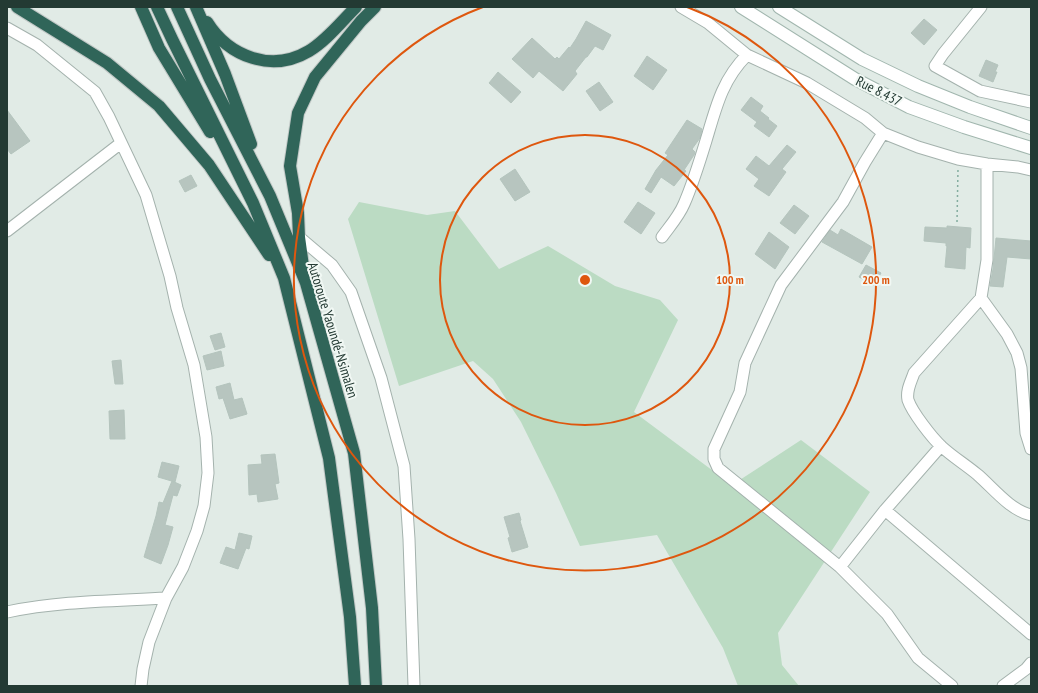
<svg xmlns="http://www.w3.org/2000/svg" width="1038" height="693" viewBox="0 0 1038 693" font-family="'PT Sans Narrow',sans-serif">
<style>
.green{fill:#bbdbc3}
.building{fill:#b7c5bf;stroke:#b4c4bd}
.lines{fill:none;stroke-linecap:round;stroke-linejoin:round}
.street-casing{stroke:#a4b2ad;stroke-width:13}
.secondary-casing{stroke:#a1b6ae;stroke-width:14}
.highway-casing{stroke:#c1c8c6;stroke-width:14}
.path{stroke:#83ac9f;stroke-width:1.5;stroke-dasharray:2 3;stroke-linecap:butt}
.street{stroke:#fff;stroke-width:11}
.secondary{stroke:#fff;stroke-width:12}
.highway{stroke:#306559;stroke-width:12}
.ring{fill:none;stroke:#de570e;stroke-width:2}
.labels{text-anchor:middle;stroke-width:4;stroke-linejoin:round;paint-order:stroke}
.street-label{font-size:14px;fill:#233a33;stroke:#f1f8f4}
.centre{fill:#de570e;stroke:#f1f8f4;stroke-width:2}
.ring-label{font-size:12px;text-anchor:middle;font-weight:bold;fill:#de570e;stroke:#f1f8f4;stroke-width:4;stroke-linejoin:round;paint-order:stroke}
</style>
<rect width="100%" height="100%" fill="#e1ebe6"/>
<path class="green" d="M359,202L427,215L455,211L499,269L548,246L615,286L660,300L678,320L634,412L732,485L801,440L870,492L778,633L782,665L799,686H738L723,648L657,535L580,546L556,493L521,422L493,379L473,361L399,386L348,219Z"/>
<path class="building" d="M924,19L937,30L924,45L911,33Z
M586,21L611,35L603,50L595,46L587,57H586L575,71L577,74L563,91L539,71L533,78L512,59L532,38L555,59L557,57L559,59L569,47L570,48L576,39Z
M647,56L667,70L653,90L634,76Z
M986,60L998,65L995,72H997L993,82L979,76Z
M498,72L521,92L511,103L489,83Z
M599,82L613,102L600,111L586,91Z
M751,97L763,106L760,111L769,118L768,119L777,126L769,137L754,126L757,122L741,110Z
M7,110L30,141L11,154L7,149Z
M687,120L702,129L700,138L692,149L695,152L694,155L684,170L686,171L674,186L661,177L651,193L645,189L656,170L668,155L665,153Z
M787,145L796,152L782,169L786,172L769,196L754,186L759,179L746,169L756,156L769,166Z
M515,169L530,192L515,201L500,179Z
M191,175L197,186L185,192L179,181Z
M638,202L655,213L641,234L624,222Z
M794,205L809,216L795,234L780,223Z
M947,226L971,228L970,248L966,247L965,269L945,267L947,246H946V243L924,241L925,227L947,228Z
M841,229L872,247L862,264L822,242L830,230L838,235Z
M769,232L789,247L775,269L755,254Z
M996,238L1031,241V259L1007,257L1003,287L990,286L993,269Z
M866,265L881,273L874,285L859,277Z
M221,333L225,347L215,350L210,336Z
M221,351L224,366L207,370L203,356Z
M121,360L123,384H115L112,361Z
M230,383L234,400L242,398L247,414L230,419L223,398L219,399L216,387Z
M124,410L125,439H110L109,411Z
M275,454L279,483L275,484L278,499L258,502L257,494L249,495L248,465L262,464L261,455Z
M162,462L179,466L175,482L158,477Z
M172,481L181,485L177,496L173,495L165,525L173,527L168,545L161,564L144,557L156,516L159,502L163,503Z
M519,513L521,520L520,521L528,547L512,552L508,538L510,537L504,517Z
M239,533L252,536L249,549L246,548L238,569L220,563L226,547L235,550Z"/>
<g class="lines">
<defs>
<path id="street" d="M681,7L708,23L747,55L807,83L865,118L883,133L918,147L958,159L987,164L1018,167L1031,170
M981,7L943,54L935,66L980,91L1031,102
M7,28L37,45L95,92L109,117L146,195L170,276L177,308L194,365L206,437L208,473L204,506L197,531L183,567L166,598L149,642L143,669L141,686
M883,133L865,162L843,202L781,285L745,363L740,392L714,449V459L718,468L840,567L887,614L918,658L952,686
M987,164V260L981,298L914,373C911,382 906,390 908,400C912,412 932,438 942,447C953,457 966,465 978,475C994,489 1010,510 1031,515
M7,231L121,143
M299,237L332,265L351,292L381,378L404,466L409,539L414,686
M662,237C670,226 679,216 684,204C694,181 701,157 708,134C717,103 724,78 747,55
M981,298L1007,334L1017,353L1021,368L1026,433L1031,449
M885,510L1031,634
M840,567L885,510L941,446
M7,612C59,601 114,601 166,598
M1003,686L1026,669L1031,663"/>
<path id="secondary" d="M741,7L855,79L909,107L964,127L1031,148
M779,7L862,59L918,86L970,107L1031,128"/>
<path id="highway" d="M17,7L107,63L159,106L209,165L269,255
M141,7L159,48L210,132
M157,7L172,39L253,203L284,278L329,458L350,617L355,686
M177,7L210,79L270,196L306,283L354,453L372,608L376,686
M196,7L225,74L251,144
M207,22C229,57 272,73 309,51C327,40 341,22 356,7
M303,266L299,237L298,213L290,166L298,113L315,77L361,21L375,7"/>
</defs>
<use href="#street" class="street-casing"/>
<use href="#secondary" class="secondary-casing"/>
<use href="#highway" class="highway-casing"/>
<path class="path" d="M957,222L958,169"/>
<use href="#street" class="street"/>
<use href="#secondary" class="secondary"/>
<use href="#highway" class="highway"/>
</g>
<g class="ring">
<circle cx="585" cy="280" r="145"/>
<path d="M687 7A291 291 0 1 1 483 7"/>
</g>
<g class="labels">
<g class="street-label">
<text transform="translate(879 91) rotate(27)" y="5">Rue 8.437</text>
<text transform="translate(333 330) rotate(73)" y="5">Autoroute Yaoundé-Nsimalen</text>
</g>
</g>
<circle cx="585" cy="280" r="6" class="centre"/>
<g class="ring-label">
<text x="730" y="284">100 m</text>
<text x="876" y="284">200 m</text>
</g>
<rect width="1038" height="693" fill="none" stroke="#233a33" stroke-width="16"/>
</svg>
